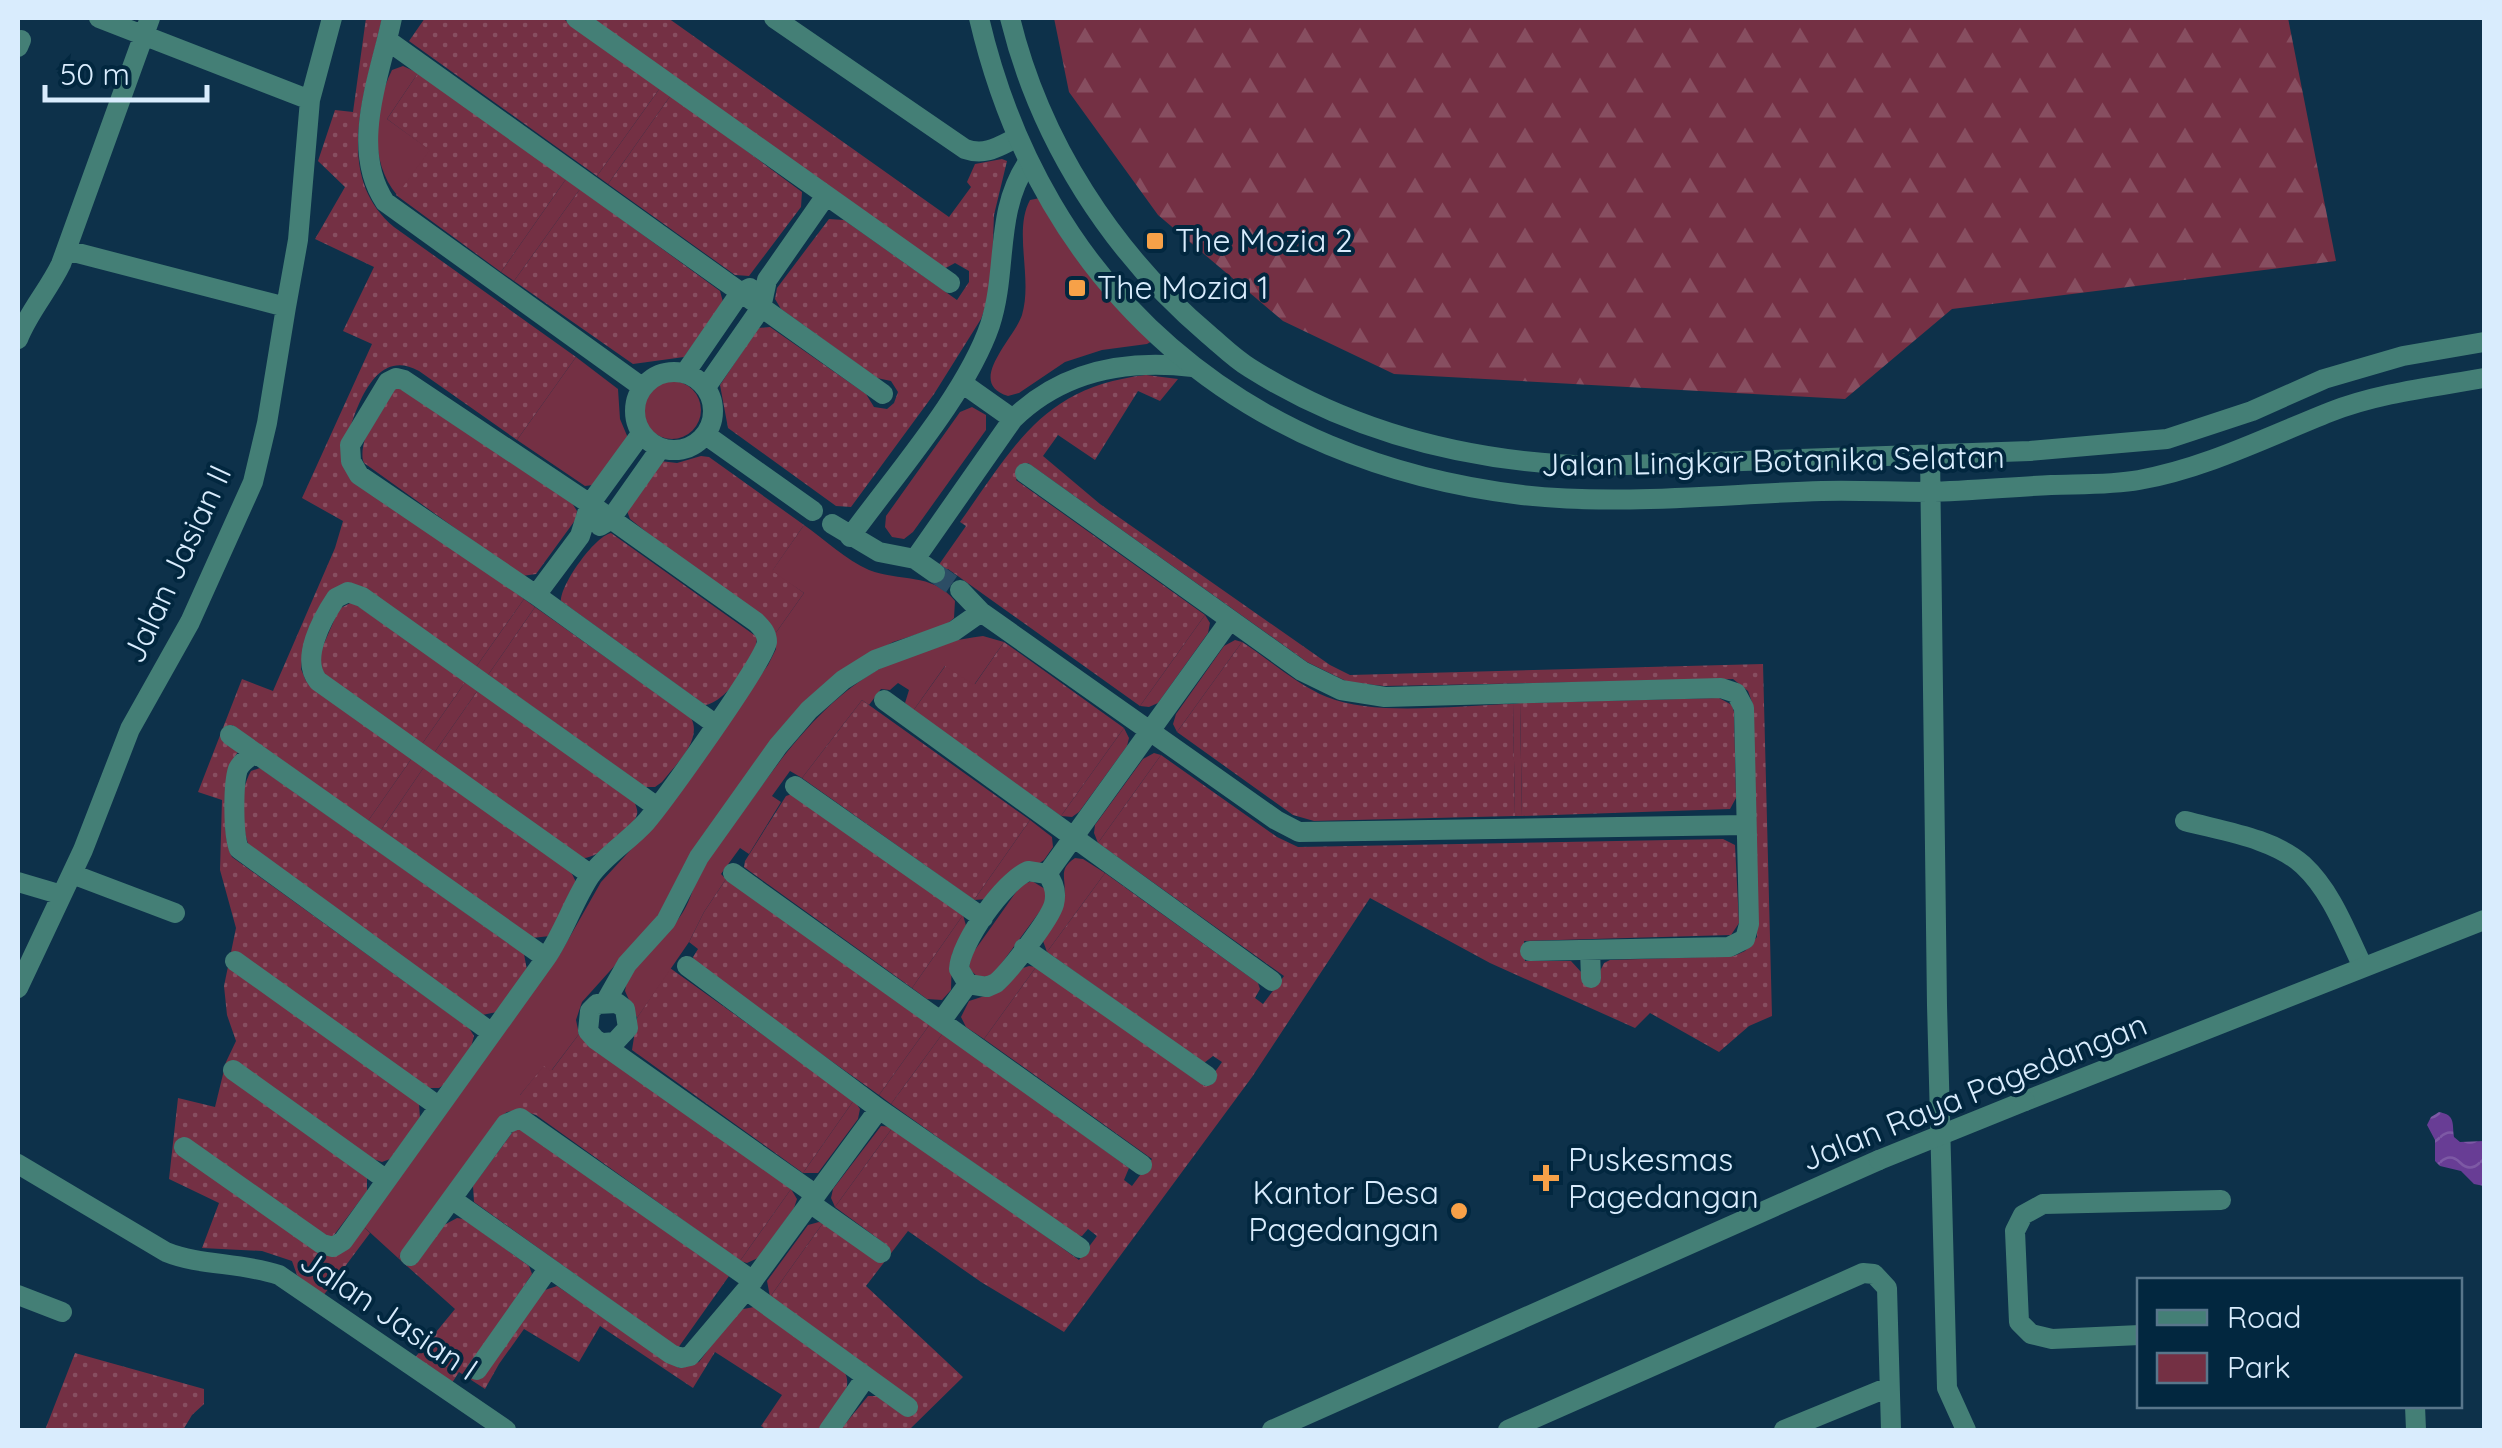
<svg xmlns="http://www.w3.org/2000/svg" width="2502" height="1448" viewBox="0 0 2502 1448" font-family="Quicksand,sans-serif">
<style>
.grass{fill:url(#grass-dots)}
.forest{fill:url(#forest-firs)}
.green{fill:#743044}
.water{fill:url(#water-waves)}
.lines{fill:none;stroke-linecap:round;stroke-linejoin:round}
.minor-tunnel{stroke:#2c4d65;stroke-width:20;stroke-dasharray:20 10;stroke-linecap:butt}
.minor{stroke:#447f76;stroke-width:20}
.tertiary{stroke:#447f76;stroke-width:20}
.tertiary-bridge{stroke:#447f76;stroke-width:20}
.poi-dot{fill:#f7a148;stroke:#02273f;stroke-width:4}
.labels{text-anchor:middle;stroke-width:8;stroke-linejoin:round;paint-order:stroke}
.poi-label{font-size:32px;fill:#d9ecfd;stroke:#02273f;text-anchor:start}
.street-label{font-size:32px;fill:#d9ecfd;stroke:#02273f}
</style>
<defs>
<pattern id="grass-dots" width="8" height="8" patternUnits="userSpaceOnUse" patternTransform="scale(2.5)"><rect width="8" height="8" fill="#743044"/><path d="M2 2h.1M6 6h.1" fill="none" stroke="#874e60" stroke-width="1.8" stroke-linecap="round"/></pattern>
<pattern id="forest-firs" width="22" height="20" patternUnits="userSpaceOnUse" patternTransform="scale(2.5)"><rect width="22" height="20" fill="#743044"/><path d="M5 1l3.5 6h-7zM16 11l3.5 6h-7z" fill="#874e60"/></pattern>
<pattern id="water-waves" width="16" height="10" patternUnits="userSpaceOnUse" patternTransform="scale(2.5)"><rect width="16" height="10" fill="#683d95"/><path d="M0 5q4-4 8 0t8 0" fill="none" stroke="#7d59a5"/></pattern>
</defs>
<rect width="100%" height="100%" fill="#0d314a"/>
<path class="grass" d="M366,18H382C368,86 330,174 394,227L576,357L517,440L419,371C370,343 351,423 342,458L524,599L476,667L357,585L303,649L301,669L306,681L412,758L368,821L232,725L225,740L238,752C223,769 221,838 232,857L469,1028L474,1036L471,1047L445,1084L439,1088H428L419,1104L420,1118L390,1159L382,1162L373,1159L367,1177V1191L331,1239L180,1155L320,1254L335,1256L364,1227L370,1233L323,1296L297,1275L292,1261L262,1251L202,1248L219,1203L169,1179L178,1098L215,1107L226,1062L236,1041L227,1015L224,986L236,928L220,870L222,800L198,792L242,679L273,691L335,548L343,521L302,498L372,344L343,331L374,267L315,239L345,187L318,161L335,110L353,112Z
M425,18H562L660,88L597,176L409,41Z
M592,18H668L949,217L971,187L967,182L975,164L1002,159L1007,161L994,215L991,292L981,319L934,394L851,507L836,506L728,428L720,385L758,328L770,327L866,394L874,407L887,409L894,403L898,392L891,381L877,378L781,309L775,299L777,288L829,219L844,220L957,300L969,282V271L955,263L944,269Z
M418,73L566,179L501,272L396,195L429,150L387,119Z
M671,95L802,192L801,207L749,276L735,275L608,184Z
M580,189L720,291L723,302L684,357L633,364L514,281Z
M1146,375L1178,379L1160,401L1138,391L1095,460L1058,435L1043,456L1100,504L1330,665L1350,675L1763,664L1772,1016L1749,1026L1719,1052L1650,1013L1635,1028L1490,963L1370,898L1252,1077L1064,1332L981,1282L908,1231L866,1286L963,1377L909,1430H840L868,1396H878L906,1416L916,1402L770,1297L823,1223L888,1246L835,1207L893,1127L1079,1260L1097,1236L1088,1229L1082,1236L1075,1235L891,1104L943,1033L1129,1168L1124,1180L1132,1186L1152,1159L984,1039L1036,967L1205,1086L1222,1062L1213,1056L1204,1063L1047,952L1105,873L1258,983L1260,989L1255,998L1263,1004L1284,976L1098,843L1161,755L1277,837L1298,847L1723,839L1735,845L1739,923L1731,935L1524,941L1525,961H1571L1582,973H1599L1604,963L1610,960L1734,956L1745,951L1757,937L1753,705L1748,691L1733,679L1384,686L1348,682L1307,662L1028,463L1016,480L1205,615L1140,706L948,569L945,571L938,566L966,526L960,522C1016,444 1043,387 1146,375Z
M394,384L572,503L577,511L576,519L536,574L522,576L364,463C356,447 380,397 394,384Z
M701,456L709,457L804,525L773,570L804,593L775,634L630,519L627,511L660,461L677,463Z
M611,533L757,637C757,657 726,703 705,705L561,601C561,584 594,537 611,533Z
M352,602L466,681L422,744L323,673L319,655L339,609Z
M535,607L691,718C703,740 675,765 662,782L655,787H645L488,675Z
M1004,642L1124,728L1061,816L913,711L946,665L975,684Z
M1242,642C1270,660 1296,684 1327,697C1375,717 1460,705 1513,704L1515,816L1314,821L1293,815L1177,732Z
M478,690L635,803C637,810 639,812 635,819C628,832 597,859 583,858L434,753Z
M1719,698L1732,705L1734,712L1736,798L1730,809L1522,816L1520,703Z
M862,700L1030,820L974,900L802,778Z
M424,767L571,872L576,882L550,936L532,938L381,830Z
M260,768L524,954L527,970L497,1012L482,1015L251,851C241,829 238,793 251,771Z
M792,794L963,915L912,988L744,867L745,861L786,796Z
M726,879L930,1024L879,1095L695,964L693,957L698,949L689,942L704,912Z
M670,968L854,1100L803,1173L632,1050L637,1018Z
M579,1034L791,1189L740,1261L536,1115L520,1110V1095L544,1065L552,1070Z
M517,1126L729,1276L678,1348L474,1202L473,1186Z
M457,1218L464,1219L529,1266L532,1274L468,1369L545,1290L557,1286L679,1368L699,1362L738,1310L754,1307L845,1373C855,1392 829,1415 818,1430H767L761,1426L782,1395L715,1352L693,1388L600,1326L579,1362L524,1329L499,1364L485,1389L459,1372L450,1386L413,1360L455,1309L398,1258L401,1254L416,1264L444,1225Z
M75,1353L204,1389V1404L192,1415L183,1430H45Z"/>
<path class="forest" d="M1054,18H2288L2336,261L1952,309L1845,399L1394,374L1283,321L1158,215L1069,92Z"/>
<path class="green" d="M403,66L418,73L387,119L430,150L397,195C369,162 373,108 392,70Z
M660,88L671,95L608,184L597,176Z
M566,179L580,189L514,281L501,272Z
M1040,198L1154,340L1147,344L1102,350L1065,362L1019,393L1008,396C965,383 1014,339 1022,315C1033,278 1013,231 1030,200Z
M576,357L618,389L620,419L628,438L593,485L585,486L517,440Z
M643 410a29 29 0 1 1 58 0a29 29 0 1 1-58 0Z
M972,407L986,415V430L913,532L904,539L892,537L885,527L886,516L960,412Z
M804,525C824,539 846,560 869,570C899,582 932,572 955,601L954,618L946,625L893,642L839,672L653,923L582,1002L576,1020L579,1034L551,1071L544,1066L520,1095V1110L507,1112L498,1119L398,1258L364,1227L560,954L601,882L649,830L768,665L776,649L775,634L804,593L772,571Z
M524,599L535,607L488,675L476,667Z
M1205,615L1210,623L1208,633L1158,703L1149,707L1140,706Z
M983,636L1004,642L974,685L945,666L913,711L905,703L909,690L898,683L890,690L881,689L869,705L862,700L802,778L790,771L772,796L781,802L749,854L740,848L721,874L726,879L704,912L689,942L637,1018L625,991C628,966 669,936 683,912C691,899 694,884 701,870C714,846 734,824 750,802C813,713 868,650 983,636Z
M1235,640L1242,642L1177,732L1173,724L1176,714L1224,646Z
M466,681L478,690L434,753L422,744Z
M1520,703L1522,816H1515L1513,704Z
M1124,728L1129,738L1127,746L1079,812L1072,817L1061,816Z
M1154,753L1161,755L1098,843L1094,833L1095,825L1143,759Z
M412,758L424,767L381,830L368,821Z
M1030,820L1052,837L1053,847L1044,860L987,899L974,900Z
M1075,858L1083,859L1105,873L1047,952L1043,941C1049,928 1062,910 1064,895C1067,878 1057,870 1075,858Z
M1032,881L1045,889L1046,903L993,975L979,978L969,969L970,957L1021,885Z
M963,915L967,929L952,954L951,990L942,1000L927,999L912,988Z
M1029,966L1036,967L984,1039L966,1027L961,1017L969,1001L1003,990L1023,968Z
M930,1024L943,1033L891,1104L879,1095Z
M854,1100L860,1109L858,1119L818,1173H803Z
M881,1126L893,1127L835,1207L831,1198L833,1189Z
M791,1189L797,1199L794,1208L758,1258L747,1263L740,1261Z
M819,1222L823,1223L770,1297L767,1281L808,1225Z"/>
<path class="water" d="M2439,1112C2456,1115 2452,1124 2454,1137L2460,1142L2484,1141V1186L2474,1184L2461,1171L2440,1166L2435,1161V1140L2427,1125L2431,1117Z"/>
<g class="lines">
<path class="minor-tunnel" d="M935,573L960,590"/>
<path class="minor" d="M99,18L310,100
M392,18C380,76 349,148 385,202L642,387
M576,18L950,283
M774,18L965,149C985,156 998,147 1016,138
M387,40L883,394
M18,47L21,40
M286,307L298,240L310,100L332,18
M18,339C29,311 48,291 61,264L150,18
M635 411a39 39 0 1 1 78 0a39 39 0 1 1-78 0Z
M685,373L740,293L750,288
M962,383L1013,419
M706,387L761,308L767,280L825,197
M706,435L813,511
M1025,473L1302,671L1341,690L1385,697L1721,688L1736,693L1744,708L1749,924L1745,939L1729,947L1530,951
M832,524L879,552L915,559L935,573
M600,526L610,520L660,449
M850,537C894,476 966,395 990,325C1008,270 994,212 1028,162
M915,559L1013,419C1062,371 1126,359 1193,367
M960,590L981,612L1276,820L1299,832L1745,825
M536,595L580,536L590,504L641,434
M884,700L1272,981
M230,735L546,958
M256,753C249,757 242,761 238,769C233,784 233,835 239,849L492,1033
M795,786L983,918
M2185,821C2222,831 2273,838 2303,865C2332,892 2346,932 2363,967
M1028,871L1047,874C1054,883 1057,892 1054,904C1050,919 1009,972 996,983L987,987L968,984L959,969C960,943 1004,881 1028,871Z
M733,873L1142,1165
M72,874L175,913
M1047,874L1230,620
M591,875L318,681C300,659 322,619 336,598L348,592L362,597L657,807
M18,882L62,895
M1024,948L1207,1076
M1590,950L1591,978
M235,961L438,1106
M687,966L879,1109L1080,1248
M18,988L83,850L130,729L190,622L253,482L267,423L286,307L66,250
M606,1001L627,964L666,921L699,857L778,746L809,710L843,680L875,660L954,631L981,612
M942,1020L968,984
M604,1043L615,1042L628,1028L625,1009L617,1003L597,1004L590,1011L588,1031L595,1039L816,1195
M233,1070L385,1179
M184,1147L322,1244L333,1247L343,1241L546,958C564,932 573,902 590,876C605,855 629,841 646,822C663,802 767,658 767,642C767,633 762,628 756,622L590,504L404,380L396,378L388,382L350,445L351,461L359,475L536,595L715,724
M18,1164L166,1252C200,1266 240,1262 279,1275L506,1430
M453,1200L671,1354L681,1358L690,1356L746,1290L879,1109
M810,1203L881,1253
M410,1256L506,1124L520,1118L753,1281
M746,1290L908,1407
M18,1295L62,1312
M2140,1335L2052,1339L2031,1334L2019,1322L2015,1231L2023,1215L2043,1204L2221,1200
M477,1370L548,1269
M2415,1406L2416,1430
M829,1430L866,1377
M1508,1430L1863,1273L1874,1274L1887,1288L1891,1430
M1784,1430L1889,1387"/>
<path class="tertiary" d="M979,18C1043,292 1244,462 1522,495C1621,506 1723,494 1822,491C1857,490 1892,492 1928,492C1969,491 2010,487 2051,485C2080,484 2111,485 2139,480C2206,468 2267,437 2330,412C2378,393 2433,387 2484,378
M1010,18C1040,141 1112,253 1209,335C1222,346 1235,359 1250,368C1355,434 1475,463 1597,466L2030,451L2167,439L2252,411L2324,379L2403,356L2484,342
M1930,454L1937,1005L1947,1388L1966,1430
M2025,1101L2484,920
M1272,1430L1879,1160"/>
<path class="tertiary-bridge" d="M1879,1160L2025,1101"/>
</g>
<g class="poi-dot">
<rect x="1145" y="231" width="20" height="20" rx="5"/>
<rect x="1067" y="278" width="20" height="20" rx="5"/>
<path d="M1541 1163h10v10h10v10h-10v10h-10v-10h-10v-10h10z"/>
<circle cx="1459" cy="1211" r="10"/>
</g>
<g class="labels">
<g class="poi-label">
<text x="1175" y="252">The Mozia 2</text>
<text x="1097" y="299">The Mozia 1</text>
<text x="1568" y="1171">Puskesmas<tspan x="1568" dy="37">Pagedangan</tspan></text>
<text x="1439" y="1204" text-anchor="end">Kantor Desa<tspan x="1439" dy="37">Pagedangan</tspan></text>
</g>
<g class="street-label">
<text transform="translate(1773 461) rotate(-1)" y="11">Jalan Lingkar Botanika Selatan</text>
<text transform="translate(177 564) rotate(-65)" y="11">Jalan Jasian II</text>
<text transform="translate(1974 1092) rotate(-22)" y="11">Jalan Raya Pagedangan</text>
<text transform="translate(389 1315) rotate(34)" y="11">Jalan Jasian I</text>
</g>
</g>
<rect width="2502" height="1448" fill="none" stroke="#d9ecfd" stroke-width="40"/>
<rect x="2137" y="1278" width="325" height="130" fill="#02273f" stroke="#58768b" stroke-width="2.5"/>
<rect x="2157" y="1310" width="50" height="15" fill="#447f76" stroke="#58768b" stroke-width="2.5"/>
<text x="2227" y="1328" font-size="30" fill="#d9ecfd">Road</text>
<rect x="2157" y="1353" width="50" height="30" fill="#743044" stroke="#58768b" stroke-width="2.5"/>
<text x="2227" y="1378" font-size="30" fill="#d9ecfd">Park</text>
<path d="M45 85v15h162v-15" fill="none" stroke="#d9ecfd" stroke-width="5"/>
<text x="60" y="85" font-size="30" fill="#d9ecfd" stroke="#02273f" stroke-width="8" paint-order="stroke">50 m</text>
</svg>
